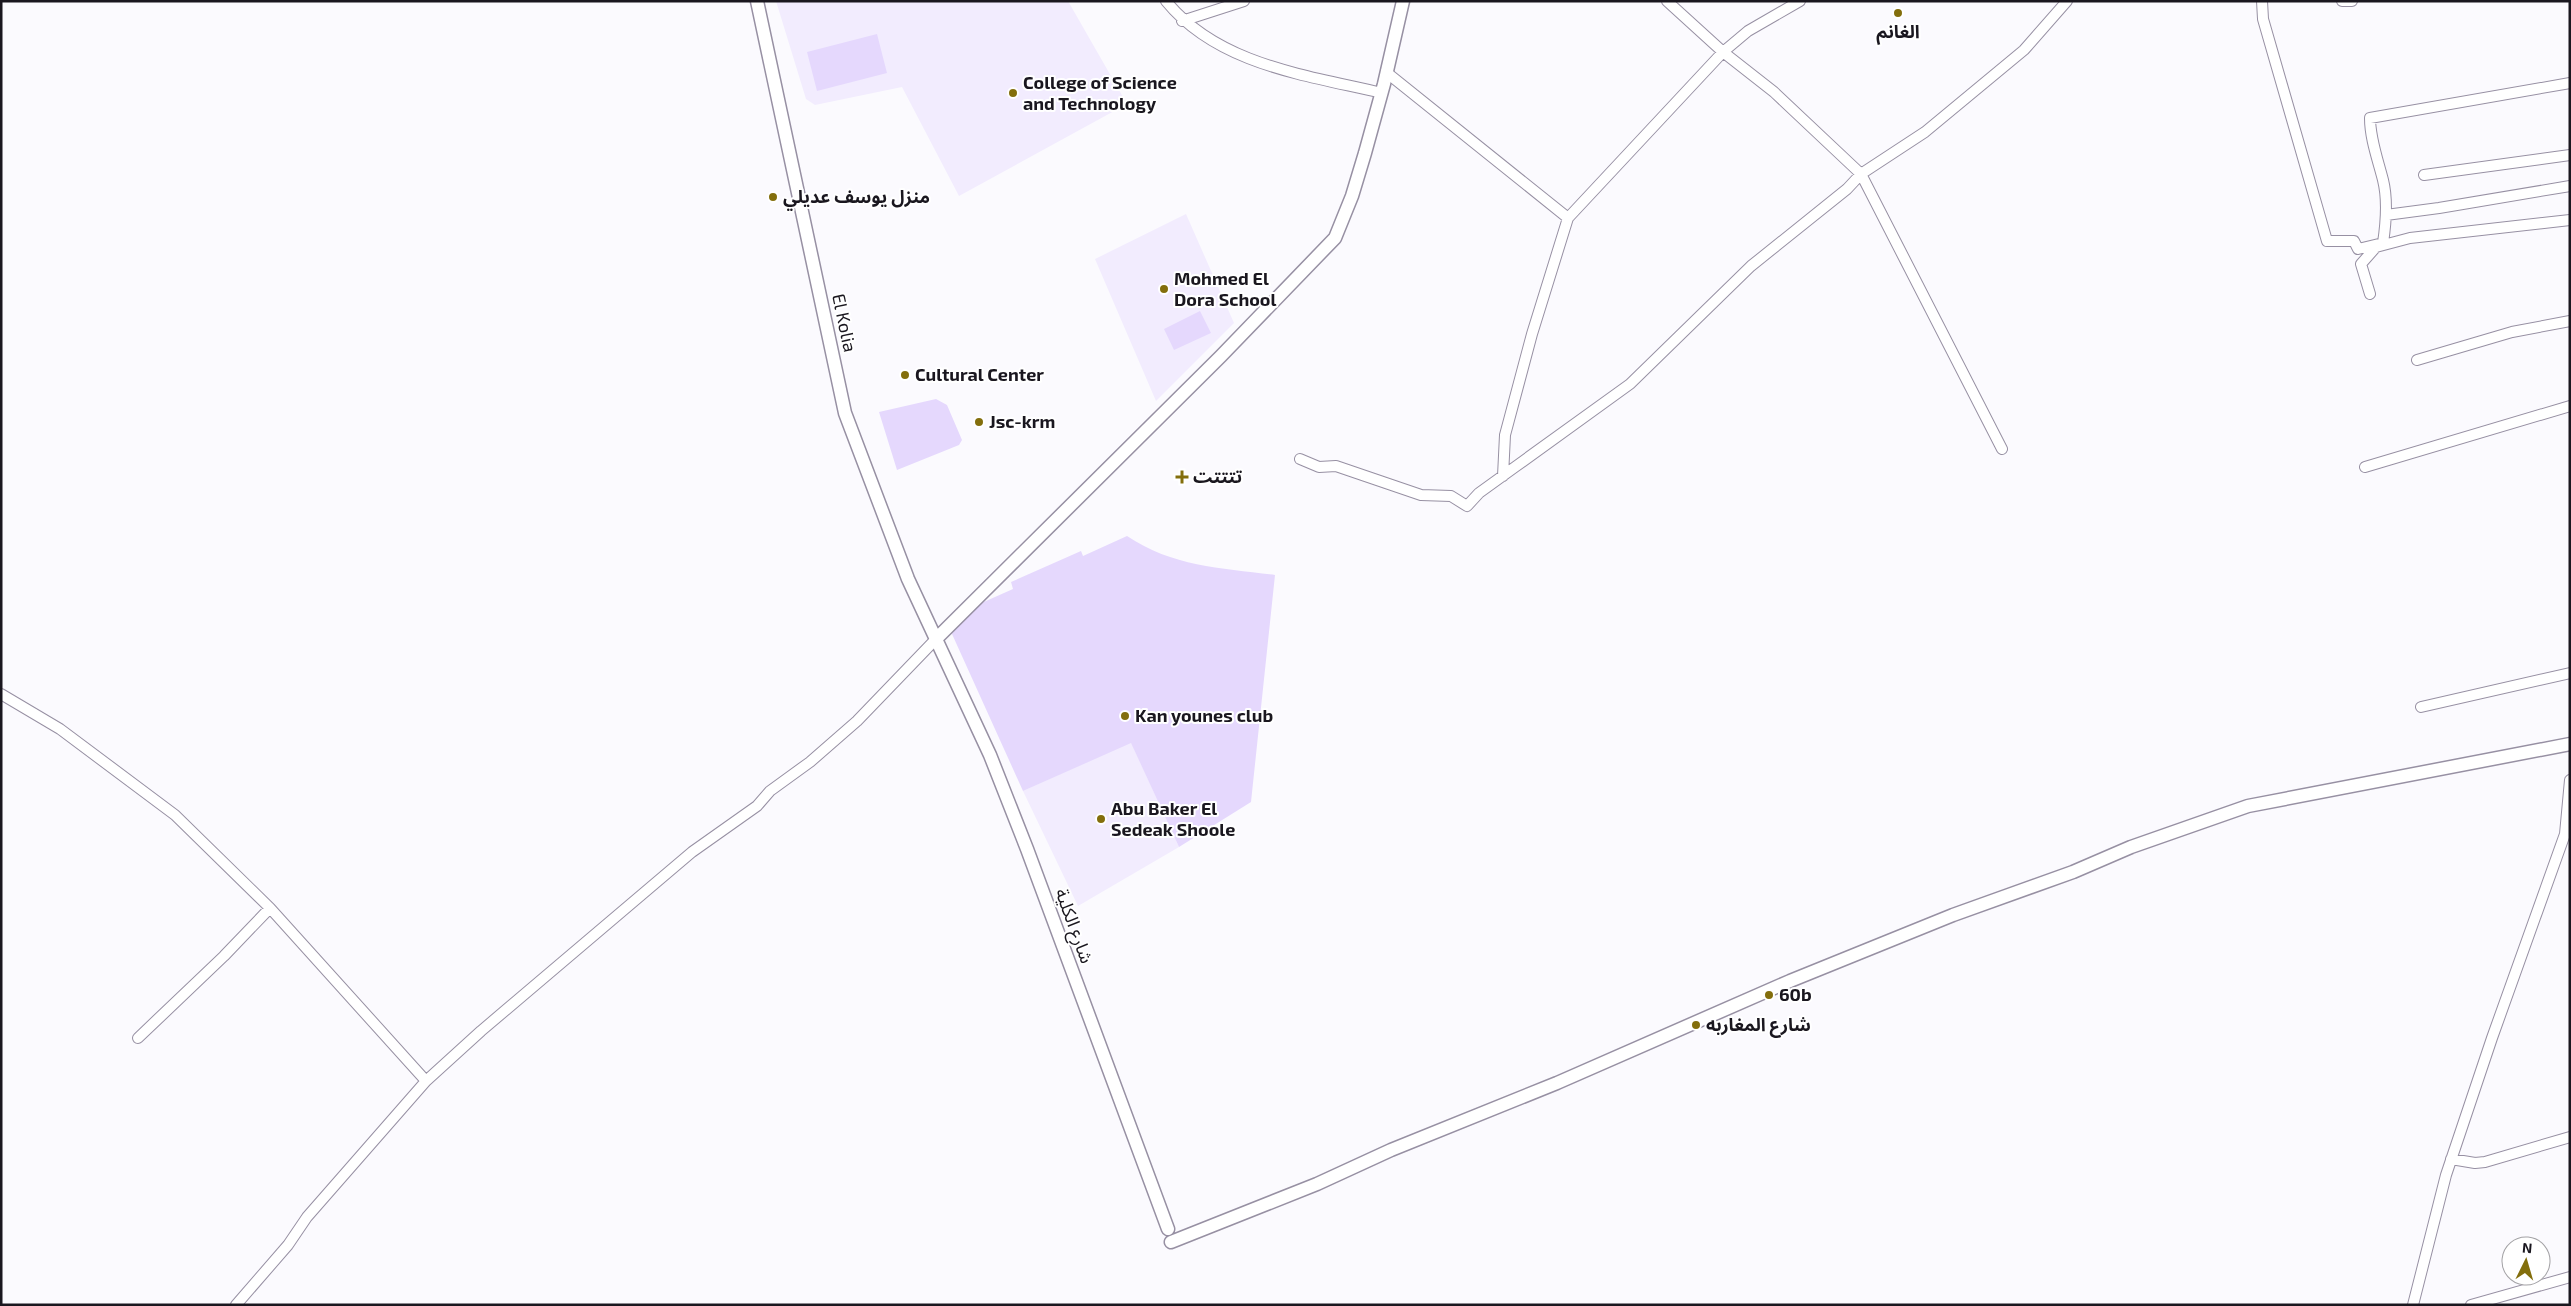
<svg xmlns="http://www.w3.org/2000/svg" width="2571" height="1306" viewBox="0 0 2571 1306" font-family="'Exo 2','Noto Sans Arabic',sans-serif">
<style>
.built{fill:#f2ecfe}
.garden{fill:#e5d8fd}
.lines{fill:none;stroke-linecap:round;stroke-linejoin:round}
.minor-casing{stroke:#9790a3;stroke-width:12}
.tertiary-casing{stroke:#9790a3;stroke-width:15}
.minor{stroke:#fff;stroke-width:10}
.tertiary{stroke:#fff;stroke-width:12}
.poi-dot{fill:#836e0c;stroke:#fff;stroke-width:2}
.labels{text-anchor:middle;stroke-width:4;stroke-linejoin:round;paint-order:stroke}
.poi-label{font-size:18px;font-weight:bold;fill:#1a171f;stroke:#fff;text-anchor:start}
.street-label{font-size:18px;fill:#1a171f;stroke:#fff}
</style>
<rect width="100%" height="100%" fill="#fbfafe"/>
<path class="built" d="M776,1H1068L1127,104L959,196L902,87L815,105L806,99Z
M1186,214L1234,323L1156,401L1095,259Z
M1131,742L1179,847L1078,906L1023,791Z"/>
<path class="garden" d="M877,34L887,73L817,91L807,52Z
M1200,311L1211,333L1174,350L1164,329Z
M936,399L947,405L962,440L959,445L897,470L879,412Z
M1127,536C1173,567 1222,568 1275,575L1251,802L1179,847L1131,743L1023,791L952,634L955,620L977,605L1013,589L1011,582L1081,551L1083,556Z"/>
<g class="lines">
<defs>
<path id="minor" d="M1166,1C1218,65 1306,75 1382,93
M1667,1L1723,52L1774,92L1861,174L2002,449
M2262,1L2263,19L2327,241H2354L2358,249L2383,243C2386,223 2388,200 2383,180C2378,160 2370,139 2370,118L2570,83
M2342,1H2352
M1182,21L1244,1
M1386,72L1568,218
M2424,175L2570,155
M2386,215L2439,208L2570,186
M2370,294L2361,264L2376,247L2410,238L2570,220
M2417,360L2512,332L2570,321
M1300,459L1319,467L1336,466L1421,495L1451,496L1467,506L1479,493L1515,467L1630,384L1751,266L1847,189L1861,174L1925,132L2024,50L2067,1
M2365,467L2570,406
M1503,476L1505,435L1532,334L1568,218L1723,52L1748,31L1800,1
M1,694L60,729L175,815L270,908L426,1081
M2421,707L2570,673
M138,1038L224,956L270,908
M2451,1159L2475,1163L2485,1162L2570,1137
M236,1305L288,1245L307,1217L426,1081L481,1031L692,852L757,806L770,791L810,762L857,721L936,639
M2413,1305L2446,1175L2492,1038L2565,834L2570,780
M2471,1305L2570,1277"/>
<path id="tertiary" d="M757,1L845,413L908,579L990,755L1027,849L1168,1229
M936,639L1221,356L1335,238L1352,196L1365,153L1384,84L1403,1
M1171,1242L1317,1184L1391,1150L1557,1083L1790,981L1953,915L2073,872L2131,847L2248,806L2570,744"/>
</defs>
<use href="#minor" class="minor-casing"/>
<use href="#tertiary" class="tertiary-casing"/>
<use href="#minor" class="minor"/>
<use href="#tertiary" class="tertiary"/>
</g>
<g class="poi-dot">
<circle cx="1898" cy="13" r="5"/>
<circle cx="1013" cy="93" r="5"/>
<circle cx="773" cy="197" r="5"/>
<circle cx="1164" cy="289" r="5"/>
<circle cx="905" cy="375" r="5"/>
<circle cx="979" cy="422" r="5"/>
<path d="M1179.5 469.5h5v5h5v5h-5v5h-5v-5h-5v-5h5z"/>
<circle cx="1125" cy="716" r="5"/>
<circle cx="1101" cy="819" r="5"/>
<circle cx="1769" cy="995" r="5"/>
<circle cx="1696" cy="1025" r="5"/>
</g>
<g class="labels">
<g class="poi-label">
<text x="1898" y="38" text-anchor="middle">الغانم</text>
<text x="1023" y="89">College of Science<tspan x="1023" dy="21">and Technology</tspan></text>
<text x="783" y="203">منزل يوسف عديلي</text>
<text x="1174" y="285">Mohmed El<tspan x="1174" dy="21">Dora School</tspan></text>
<text x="915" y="381">Cultural Center</text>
<text x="989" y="428">Jsc-krm</text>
<text x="1193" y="483">تتتتت</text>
<text x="1135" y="722">Kan younes club</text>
<text x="1111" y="815">Abu Baker El<tspan x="1111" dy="21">Sedeak Shoole</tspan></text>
<text x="1779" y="1001">60b</text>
<text x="1706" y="1031">شارع المغاربه</text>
</g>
<g class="street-label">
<text transform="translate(844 323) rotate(78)" y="6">El Kolia</text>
<text transform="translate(1074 926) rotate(70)" y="6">شارع الكلية</text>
</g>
</g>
<rect width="2571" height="1306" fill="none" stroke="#1a171f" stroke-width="5"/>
<g transform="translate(2526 1261) rotate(5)"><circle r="24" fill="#ffffff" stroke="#a3a2a5"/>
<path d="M0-4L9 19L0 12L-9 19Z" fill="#836e0c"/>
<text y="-8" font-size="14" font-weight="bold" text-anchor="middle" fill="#1a171f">N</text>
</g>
</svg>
